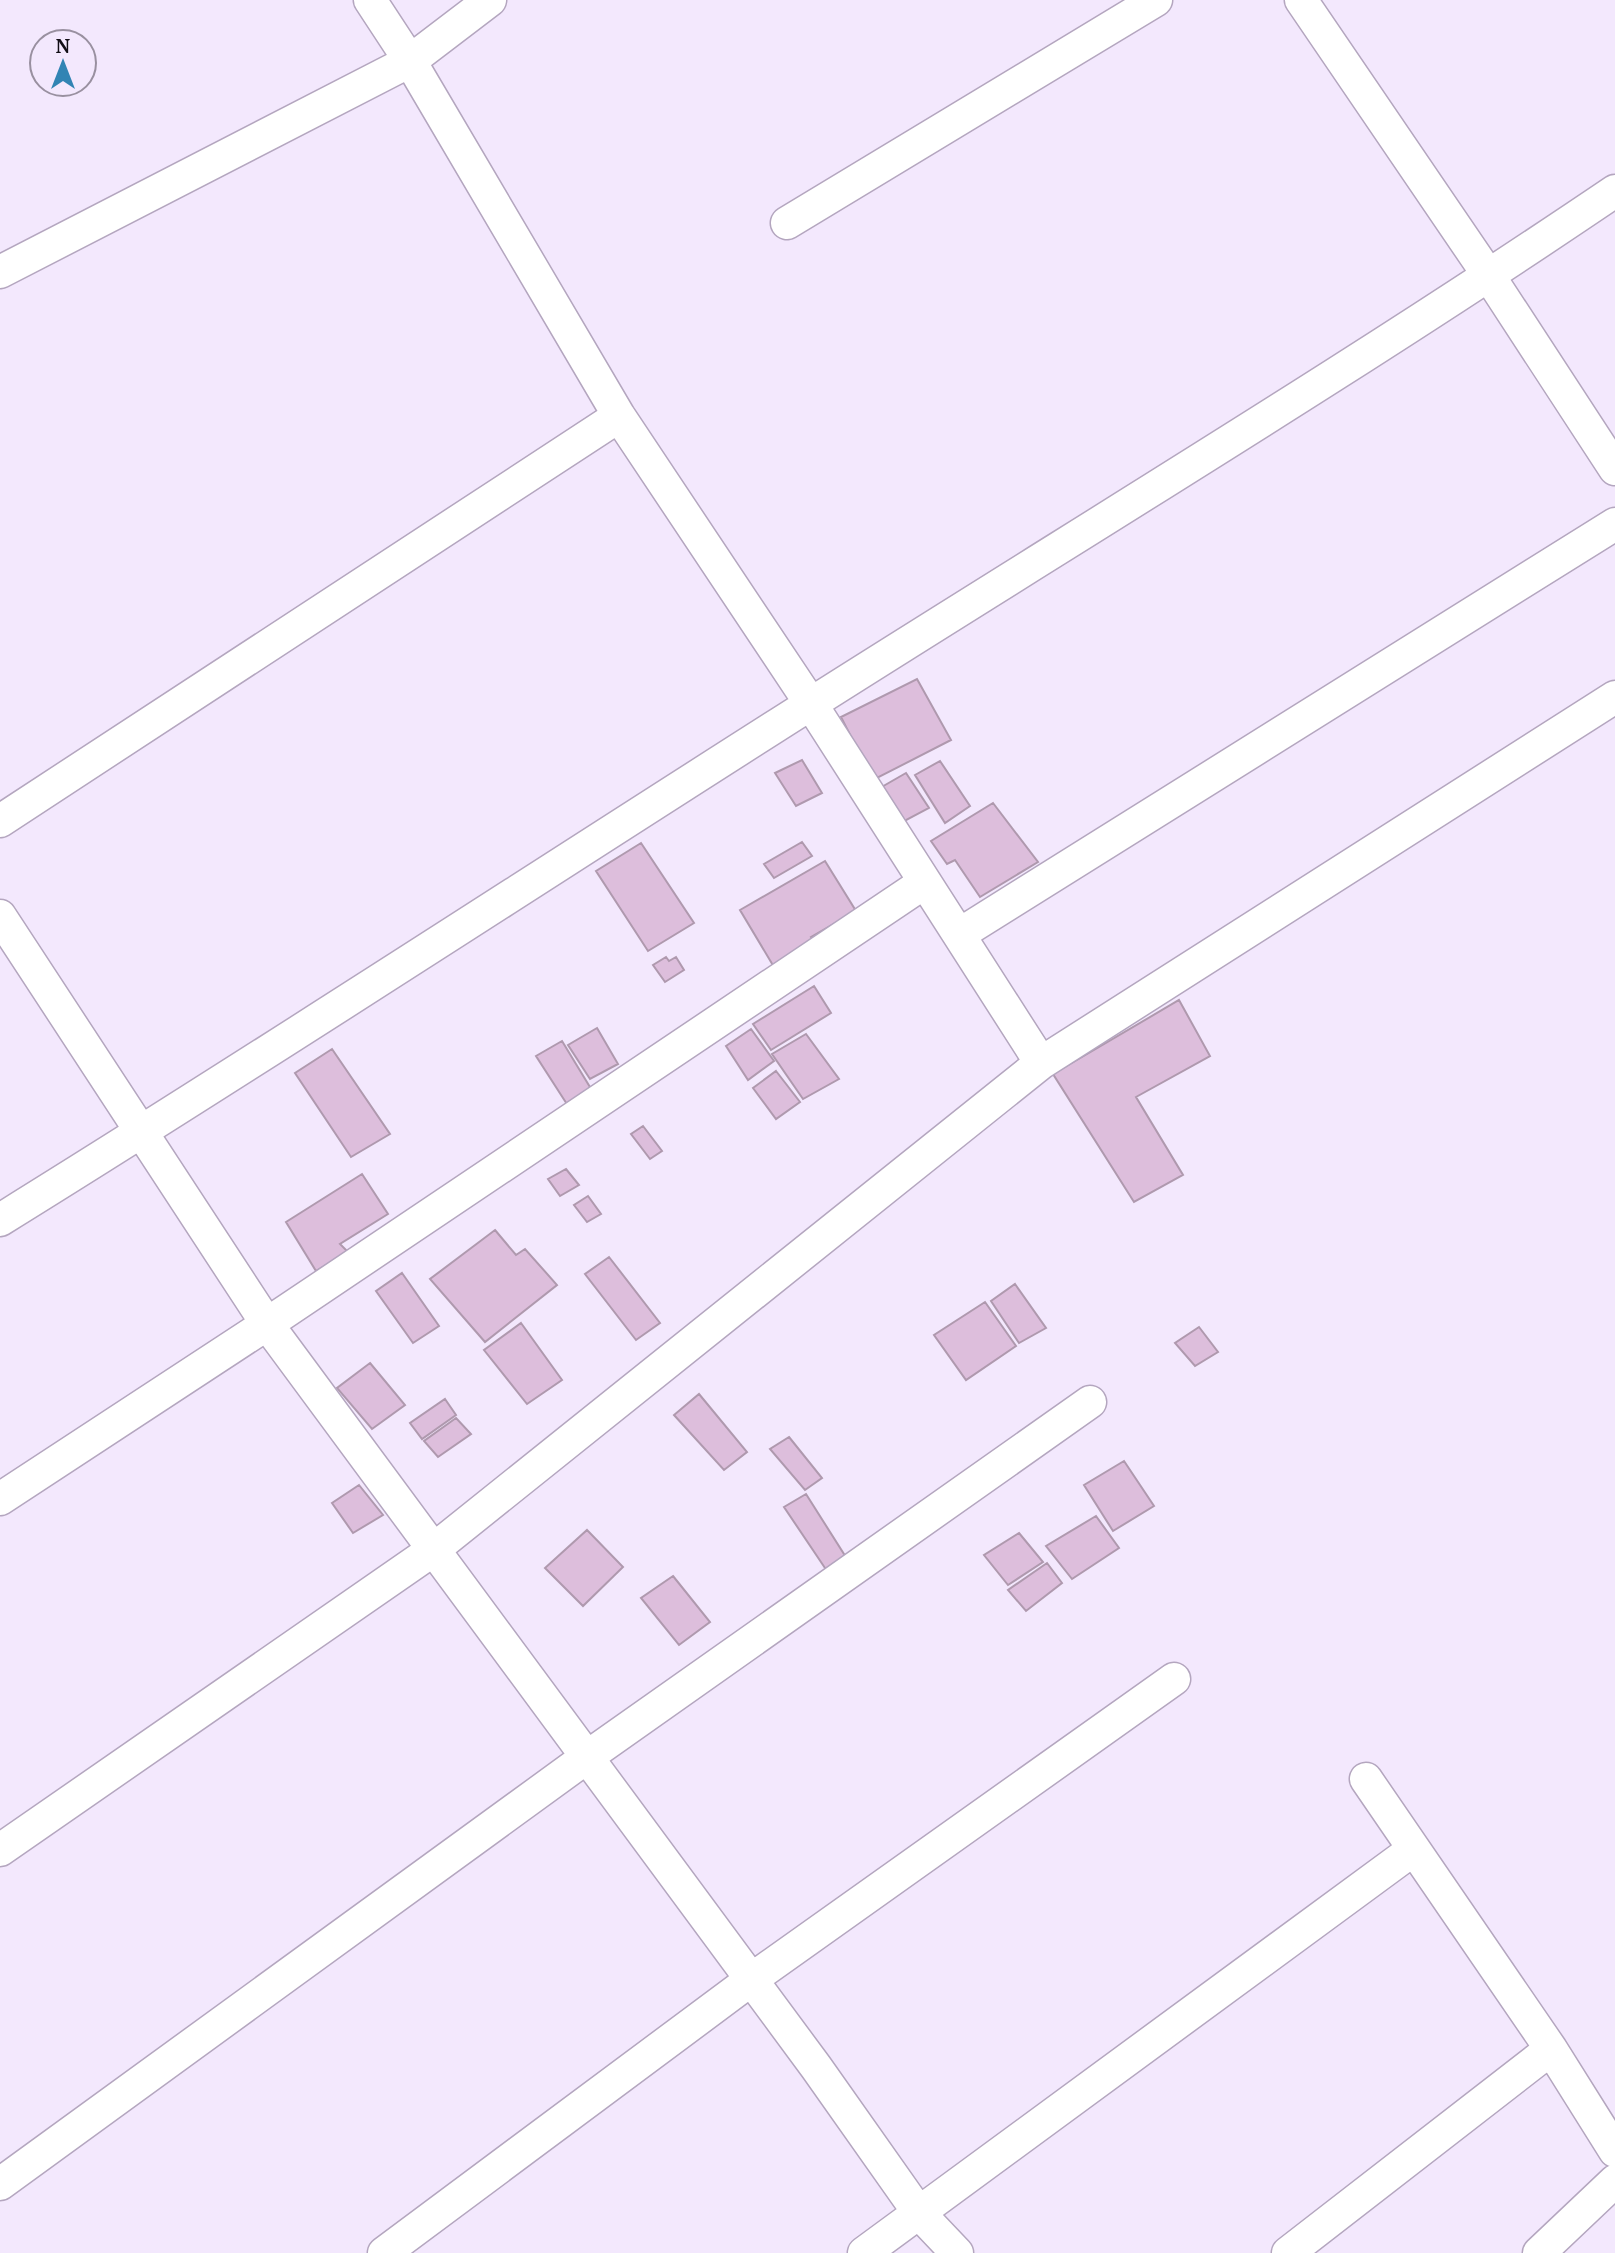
<svg xmlns="http://www.w3.org/2000/svg" width="1615" height="2253" viewBox="0 0 1615 2253" font-family="'PT Serif',serif">
<style>
.building{fill:#ddbedc;stroke:#af99ae;stroke-width:2}
.lines{fill:none;stroke-linecap:round;stroke-linejoin:round}
.minor-casing{stroke:#b4a6bf;stroke-width:35}
.minor{stroke:#fff;stroke-width:32}
</style>
<rect width="100%" height="100%" fill="#f3e8fd"/>
<path class="building" d="M917,679L951,740L873,780L841,717Z
M802,760L822,793L796,806L775,773Z
M940,761L970,806L945,823L915,775Z
M906,773L929,808L895,826L873,792Z
M993,803L1038,862L980,897L955,860L947,864L931,841Z
M802,842L812,856L774,878L764,864Z
M641,843L694,923L648,951L596,871Z
M825,861L856,911L811,937L818,947L777,972L740,910Z
M666,957L669,961L676,957L684,970L665,982L653,965Z
M814,986L831,1013L771,1050L753,1024Z
M1179,1000L1210,1056L1136,1097L1183,1175L1134,1202L1053,1074Z
M597,1028L618,1064L590,1079L568,1045Z
M751,1029L774,1061L748,1080L726,1046Z
M806,1034L839,1079L803,1099L772,1054Z
M562,1041L596,1097L572,1112L536,1056Z
M332,1049L390,1134L351,1157L295,1073Z
M776,1071L800,1102L776,1119L753,1088Z
M643,1126L662,1151L650,1159L631,1134Z
M566,1169L579,1185L560,1196L548,1179Z
M362,1174L388,1214L340,1244L348,1252L316,1271L286,1222Z
M588,1196L601,1214L587,1222L574,1205Z
M495,1230L516,1255L525,1249L557,1285L485,1342L430,1279Z
M609,1257L660,1323L636,1340L585,1274Z
M402,1273L439,1326L413,1343L376,1291Z
M1015,1284L1046,1328L1019,1343L991,1301Z
M985,1302L1016,1346L966,1380L934,1335Z
M521,1323L562,1380L527,1404L484,1350Z
M1199,1327L1218,1352L1195,1366L1175,1343Z
M370,1363L405,1405L372,1429L337,1388Z
M699,1394L747,1452L724,1470L674,1415Z
M445,1399L456,1415L422,1439L410,1423Z
M456,1418L471,1434L438,1457L424,1441Z
M789,1437L822,1478L805,1490L770,1449Z
M1124,1461L1154,1506L1113,1531L1084,1485Z
M359,1485L383,1515L353,1533L332,1503Z
M806,1494L849,1562L829,1574L784,1507Z
M1096,1516L1119,1548L1072,1579L1046,1546Z
M587,1530L623,1567L583,1606L545,1568Z
M1019,1533L1043,1562L1008,1585L984,1555Z
M1047,1563L1062,1583L1026,1611L1008,1590Z
M673,1576L710,1622L679,1645L641,1598Z"/>
<g class="lines">
<defs>
<path id="minor" d="M370,0L410,61L619,416L811,704L1041,1063
M1301,0L1489,276L1615,469
M787,223L1156,0
M0,272L410,61L490,0
M0,821L619,416
M0,916L267,1324L816,2067L919,2213L957,2253
M960,934L1615,524
M0,1220C273,1051 541,875 812,703C1080,533 1352,369 1615,191
M0,1499L267,1324L925,882
M1366,1779L1551,2049L1615,2151
M0,1850L433,1550L1041,1063L1615,697
M0,2184L587,1757L1090,1402
M384,2253L752,1979L1174,1679
M864,2253L1414,1849
M1288,2253L1551,2049
M1539,2253L1615,2181"/>
</defs>
<use href="#minor" class="minor-casing"/>
<use href="#minor" class="minor"/>
</g>
<g transform="translate(63 63)"><circle r="33" fill="#f3e8fd" stroke="#9990a0" stroke-width="2"/>
<path d="M0-5L12 26L0 18L-12 26Z" fill="#3184b4"/>
<text y="-10" font-size="19" font-weight="bold" text-anchor="middle" fill="#110d15">N</text>
</g>
</svg>
